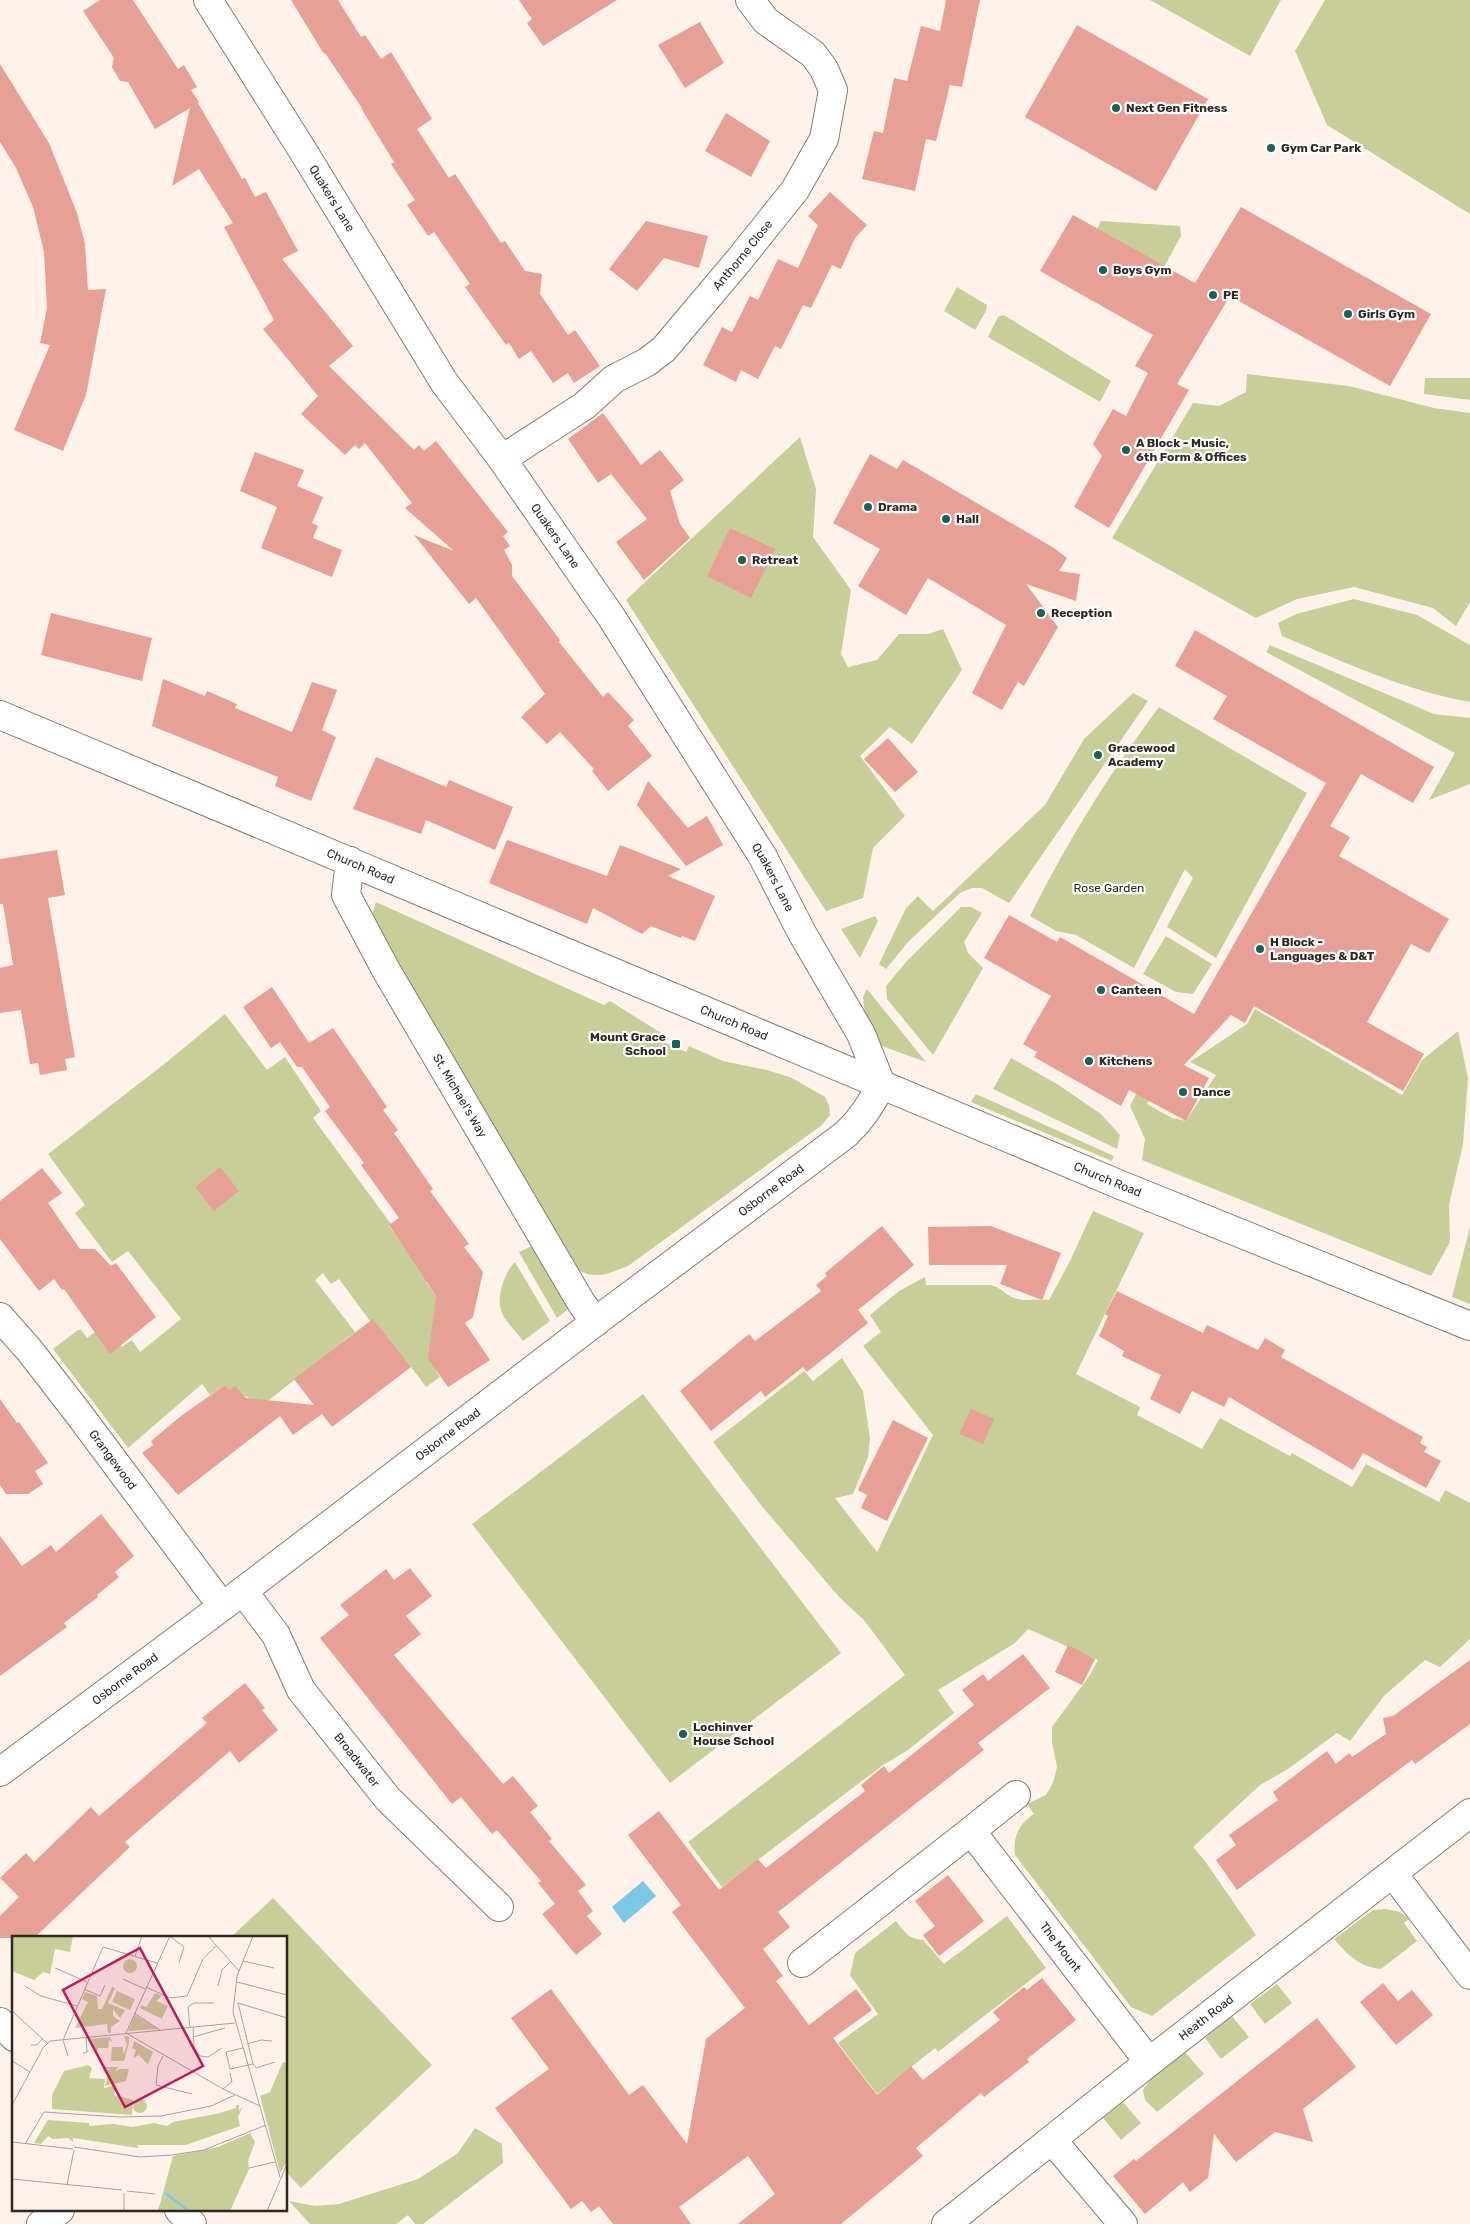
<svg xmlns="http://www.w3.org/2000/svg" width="1470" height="2224" viewBox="0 0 1470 2224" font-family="Rubik,sans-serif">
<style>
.green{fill:#c8ce98}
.water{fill:#7cc6e6}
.building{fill:#e7a096}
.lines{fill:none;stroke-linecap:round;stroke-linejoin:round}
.minor-casing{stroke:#887b74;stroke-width:30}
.minor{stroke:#fff;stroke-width:28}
.poi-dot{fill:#16635c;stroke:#fff;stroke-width:2}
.labels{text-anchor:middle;stroke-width:4.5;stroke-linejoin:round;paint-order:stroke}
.poi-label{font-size:12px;font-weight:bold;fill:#2e2825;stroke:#fff;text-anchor:start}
.street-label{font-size:12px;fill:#2e2825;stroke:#fff}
.park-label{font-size:12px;fill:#2b2e11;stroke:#fff}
.inset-river{fill:none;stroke:#7cc6e6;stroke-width:2.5}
.inset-road{fill:none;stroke:#aba19c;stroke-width:1}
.view{fill:#c2185b;fill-opacity:0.15;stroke:#c2185b;stroke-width:2.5}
.inset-edge{fill:none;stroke:#2e2825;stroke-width:2.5}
</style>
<rect width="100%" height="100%" fill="#fef2eb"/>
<path class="green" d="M1150,0H1281L1250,56Z
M1325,0H1470V214L1327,125L1295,51Z
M1101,221L1180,226L1181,236L1164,267L1097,229Z
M957,287L987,305L986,311L975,330L944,311Z
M1004,315L1111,381L1100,402L988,337L998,317Z
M1247,374L1349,386L1434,408L1470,413V602L1456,626L1433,608L1354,587L1297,599L1256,618L1112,538L1193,403L1219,406L1246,392Z
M1425,378H1470V400L1424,394Z
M800,437L816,489L813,537L851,590L841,654L848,667L877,660L899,634H928L943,629L962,670L912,744L890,727L860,756L905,816L873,848L863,898L826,911L626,600Z
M1354,599L1417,615L1470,645V702C1403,690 1344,662 1282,636L1278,623L1296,614Z
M1270,645L1434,714L1470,718V784L1429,800L1455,753L1266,652Z
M1133,693L1148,701L1009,903L982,888H972L960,893L908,942L886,969L879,964L906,908L918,896L933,911L1045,805L1084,739Z
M1159,707L1307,793L1216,958L1167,927L1193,878L1185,869L1134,968L1076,935L1056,931L1030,916C1067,842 1109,774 1159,707Z
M376,902L604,1005L610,1001L669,1038L666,1043L686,1052L689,1046L723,1061L767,1070L792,1078L825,1097L829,1105L830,1115L822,1125L628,1266C605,1275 594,1281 571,1266L371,918Z
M961,907H971L982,913L964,942L968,953L983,968L933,1055L887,999L886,986L906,962Z
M875,916L878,921L860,958L841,929Z
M1166,936L1212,964L1193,994L1176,992L1143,974Z
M867,989L926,1062L882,1046L868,1023L865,1014L863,997Z
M1255,1009L1402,1095L1422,1060L1458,1031L1468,1078L1463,1144L1449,1205L1450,1242L1431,1276L1142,1160L1145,1139L1130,1106L1148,1070L1161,1077L1147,1104L1172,1118L1186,1121L1216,1075L1190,1062L1247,1024Z
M225,1014L267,1070L285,1057L321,1111L313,1118L391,1224L389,1226L408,1253L431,1278L426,1282L473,1347L436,1371L440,1377L426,1387L408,1363L370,1321L339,1279L331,1284L323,1273L315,1280L355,1332L264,1404L230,1390L225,1385L210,1395L202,1384L128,1448L53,1349L78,1330H81L87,1338L95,1332L107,1329L122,1347L132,1340L140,1352L181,1319L128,1251L112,1262L75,1213L85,1205L48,1154L163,1065Z
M1011,1058L1057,1084L1101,1114L1120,1135L1117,1149L993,1089Z
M976,1094L1114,1156L1112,1161L971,1102Z
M1093,1211L1144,1233L1076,1374L1140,1407L1137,1415L1202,1449L1220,1418L1290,1456L1292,1453L1352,1487L1366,1464L1439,1502L1445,1490L1470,1503V1639L1440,1667L1425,1660L1384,1696L1350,1741L1337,1733L1288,1769L1260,1785L1193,1847L1205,1861L1256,1935L1152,2016L1131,2007L1015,1855C1013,1837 1018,1825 1034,1814L1027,1804L1046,1795L1053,1783L1057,1767L1052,1742V1727L1090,1675L1098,1660L1028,1629L1015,1643L938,1690L954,1713L908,1750L883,1765L722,1887L688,1842L905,1675L864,1620L839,1597L761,1505L713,1442L804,1371L813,1381L842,1358L863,1391L870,1438L868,1457L853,1494L835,1498L877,1552L933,1435L863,1346L881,1332L870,1315L899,1291L925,1277L926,1285H991C1003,1288 1006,1297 1018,1299C1027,1301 1039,1299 1049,1300L1070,1261Z
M1470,1227V1304L1452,1297Z
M532,1246H536L569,1308L557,1318L519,1252Z
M515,1262L550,1321L523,1341C507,1320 494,1313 502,1286C505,1277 508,1269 515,1262Z
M643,1394L841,1653L670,1783L472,1524Z
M273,1898L432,2065L301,2188L286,2172V1938H230Z
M1386,1909L1400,1912L1409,1919L1404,1923L1417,1941L1381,1969C1359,1967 1348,1955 1334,1939L1373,1910Z
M1007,1916L1046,1968L938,2052L935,2048L877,2094L838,2043L878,2014L850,1975L855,1953L896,1921C905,1933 909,1939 923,1940L944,1964Z
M1277,1984L1292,2003L1265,2024L1250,2004Z
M1232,2016L1249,2037L1221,2059L1205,2038Z
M1185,2052L1204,2074L1157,2112L1145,2100L1143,2090L1150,2080Z
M1123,2102L1141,2123L1121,2140L1103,2118Z
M475,2128L502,2144L503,2163L423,2224H415L408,2215L396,2224H310L289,2201L315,2206L339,2204L418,2179L458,2153Z"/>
<path class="water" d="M643,1881L656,1896L624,1923L612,1907Z"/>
<path class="building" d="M100,0H133L178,69L184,65L197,87L191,90L199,102L198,103L242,179L245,178L255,197L266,192L298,251L282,259L353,346L329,366L414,450L419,445L424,451L436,441L508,532L503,536L510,546L504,550L512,565V576L560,640L559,642L603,697L608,692L634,720L628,726L652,756L608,791L592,771L594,769L560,732L547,744L521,717L545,694L476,598L469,604L414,535L454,551L405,508L412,503L365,443L359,449L355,445L345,455L301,414L318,396L263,329L274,320L224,227L233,223L199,169L172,186L190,108L155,129L128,82L120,81L112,67L114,58L83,11Z
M291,0H338L361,37L365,35L381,59L391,52L432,119L417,129L449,178L455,174L501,243L505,241L525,271L542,274L540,294L568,335L575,330L600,366L574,383L568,373L553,383L531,351L519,359L509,343L506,345L465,287L470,284L434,232L428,236L407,205L415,200L391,164L394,162L361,108H362L325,53L324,54Z
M519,0H617L543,46L527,23L532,19Z
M946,0H980L962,87L950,85L936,141L926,139L915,191L862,179L874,131L883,133L894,78L907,81L921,26L940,31Z
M700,22L724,63L685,88L658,45Z
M1077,25L1208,99L1156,191L1025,117Z
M0,64L49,143L77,213L85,244L88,290L106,289L86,395L63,451L14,430L50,345L40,343L47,308L44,252L33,207L16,168L0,142Z
M726,113L770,141L751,177L705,151Z
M830,192L867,225L855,238L841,269L832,265L811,308L803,305L781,349L775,346L758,379L741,370L736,382L703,365L722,327L732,332L750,296L758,300L778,259L798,268L818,225L808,216Z
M1241,207L1431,314L1390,386L1230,296L1177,384L1189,390L1109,528L1074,507L1102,456L1093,444L1113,409L1126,416L1148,373L1135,366L1153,335L1040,271L1073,215L1195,283Z
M646,221L708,236L699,268L664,258L637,291L609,269Z
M603,413L641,465L660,450L684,480L670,491L680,524L690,538L644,580L616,542L647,519L611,474L598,483L568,439Z
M255,452L304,470L297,486L323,497L312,523L318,526L313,538L342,550L332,577L261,548L277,507L240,491Z
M870,454L897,469L903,460L1054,548L1067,558L1059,571L1080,574L1076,601L1026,584L1058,627L1024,686L1018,682L1002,710L972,693L1006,625L928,578L906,615L858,586L880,549L833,523Z
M730,528L775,549L751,598L707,576Z
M51,613L152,638L142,681L41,655Z
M1195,630L1434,767L1413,803L1361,774L1330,826L1350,837L1339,856L1449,919L1429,953L1411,944L1367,1022L1424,1054L1403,1091L1254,1006L1245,1023L1231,1015L1184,1065L1209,1078L1186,1121L1129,1090L1121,1106L1034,1057L1037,1052L1023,1044L1051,996L984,958L1009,915L1057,942L1060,937L1194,1014L1326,783L1213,719L1227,696L1175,666Z
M163,679L205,696L207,691L237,704L235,708L292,732L312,682L337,690L322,730L336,737L311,801L275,786L278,777L152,726Z
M888,738L918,772L895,792L864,759Z
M376,757L446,787L449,780L513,807L495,850L426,820L421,834L353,809Z
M648,781L688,828L707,816L723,845L686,866L637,805Z
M507,840L607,876L620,845L681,869L668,876L715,896L695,941L682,936L681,938L651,926L642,934L593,908L587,924L489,883Z
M57,850L65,895L48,898L75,1057L65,1059L67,1070L40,1075L38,1063L30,1064L21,1010L0,1013V968L13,965L3,904H0V859Z
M272,987L309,1043L333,1028L387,1107L383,1110L398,1130L394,1133L433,1189L430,1191L469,1244L464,1247L483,1272L473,1317L465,1323L490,1360L448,1387L428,1359L436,1296L389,1225L399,1218L361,1165L364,1163L325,1111L330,1107L302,1067H297L280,1042L271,1048L243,1007Z
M220,1167L239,1191L214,1211L195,1187Z
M42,1168L62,1193L48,1203L80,1249H95L111,1266L116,1263L156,1317L110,1354L64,1289L62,1290L54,1279L39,1291L0,1239V1201Z
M882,1226L914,1265L858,1310L868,1323L807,1372L803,1367L765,1397L761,1391L711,1431L680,1391L749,1334L755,1341L821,1291L816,1285L827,1276L825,1273Z
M991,1226L1061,1253L1042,1300L1000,1284L1007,1265H929L928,1227Z
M1117,1291L1203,1333L1207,1325L1258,1350L1265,1338L1285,1350L1281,1357L1423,1437L1420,1443L1427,1447L1424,1452L1441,1461L1426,1488L1363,1453L1353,1470L1229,1397L1224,1407L1192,1391L1180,1414L1150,1399L1161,1375L1122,1356L1124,1351L1099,1336L1108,1316L1105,1314Z
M373,1319L411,1367L332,1427L322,1414L293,1435L280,1416L178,1495L142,1453L153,1445L151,1441L181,1416L225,1385L230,1390L235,1386L246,1398L314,1405L294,1379Z
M0,1399L17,1423L19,1422L48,1463L35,1471L43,1484L28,1494H6L0,1485Z
M971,1409L994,1419L983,1444L959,1434Z
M893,1420L928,1438L887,1521L861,1508L867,1495L858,1490Z
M101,1514L134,1556L115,1572L119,1577L97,1595L98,1597L64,1623L67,1627L0,1676V1536L22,1566L51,1545L56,1552Z
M410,1568L432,1596L406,1616L421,1634L394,1655L503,1784L513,1776L538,1806L530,1812L552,1839L549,1841L586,1885L578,1891L593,1911L587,1916L602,1934L576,1955L542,1914L555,1904L538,1883L541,1881L497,1830L492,1834L461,1797L452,1804L320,1638L349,1615L340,1605L386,1569L394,1580Z
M1068,1645L1095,1659L1082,1685L1055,1672Z
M1023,1654L1050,1688L978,1743L984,1750L778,1912L790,1927L763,1949L783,1976L776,1981L809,2025L856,1989L872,2010L833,2038L877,2095L911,2066L923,2080L1000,2020L993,2012L1024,1987L1027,1990L1042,1978L1076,2020L1027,2059L1029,2062L984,2097L981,2093L916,2148L923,2156L841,2224H738L775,2194L748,2156L679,2207L691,2224H613L599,2206L591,2212L582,2201L571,2209L495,2108L549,2069L511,2018L551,1989L629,2095L643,2085L687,2144L706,2039L745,2008L672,1912L681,1905L628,1835L659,1811L719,1890L758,1859L766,1868L865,1791L861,1785L884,1766L889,1773L974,1705L962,1690L983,1674L988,1681Z
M1470,1660V1724L1415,1764L1412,1760L1237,1890L1216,1860L1236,1845L1229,1835L1278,1800L1273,1792L1327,1751L1336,1764L1349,1753L1352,1757L1386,1734L1383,1718L1393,1716Z
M245,1683L265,1708L262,1710L278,1730L239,1763L230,1751L125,1842L130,1847L34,1938H0V1916L19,1897L0,1878L26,1853L34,1862L91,1807L99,1816L207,1723L202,1718Z
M948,1875L984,1921L939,1956L923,1935L935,1926L915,1901Z
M1383,1983L1398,2001L1412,1990L1433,2015L1396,2045L1360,2002Z
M1317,2018L1356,2067L1303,2109L1313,2142L1275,2132L1236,2162L1214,2134L1208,2178L1190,2192L1183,2182L1145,2214L1113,2176L1134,2159L1136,2161Z"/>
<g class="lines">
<defs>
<g id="minor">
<path id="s1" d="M208,0L303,151L444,382L502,459L612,618L763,857L802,933L861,1034L881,1084"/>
<path id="s2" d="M502,459L584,406L614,379L647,362L664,349L739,260L795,190L824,139L833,90L824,69L813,54L766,21L750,0"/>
<path id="s3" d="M0,715L1123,1186L1470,1326"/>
<path id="s4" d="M350,861L346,895L386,970L582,1304L596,1322"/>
<path id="s5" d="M0,1317L30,1351L78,1413L222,1606"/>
<path id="s6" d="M243,1591L276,1635L301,1690L388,1799L499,1907"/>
<path id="s7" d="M0,1772L243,1591L603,1316L846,1134C862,1119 872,1104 881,1084"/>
<path d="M971,1831L1016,1795"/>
<path d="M1393,1874L1470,1975"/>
<path id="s8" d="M802,1963L971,1831L1149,2062"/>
<path d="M0,2022L14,2037"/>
<path d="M1052,2140L1123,2224"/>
<path d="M179,2210L192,2224"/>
<path d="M41,2224L60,2210"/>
<path id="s9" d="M946,2224L1149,2062L1470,1813"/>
</g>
</defs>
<use href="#minor" class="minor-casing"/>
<use href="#minor" class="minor"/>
</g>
<g class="poi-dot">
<circle cx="1116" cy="108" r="5"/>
<circle cx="1271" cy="148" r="5"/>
<circle cx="1103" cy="270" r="5"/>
<circle cx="1213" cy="295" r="5"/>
<circle cx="1348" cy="314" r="5"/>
<circle cx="1126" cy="450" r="5"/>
<circle cx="868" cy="507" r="5"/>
<circle cx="946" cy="519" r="5"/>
<circle cx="742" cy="560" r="5"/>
<circle cx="1041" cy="613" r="5"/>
<circle cx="1098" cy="755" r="5"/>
<circle cx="1260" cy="949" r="5"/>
<circle cx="1101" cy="990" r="5"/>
<rect x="671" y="1039" width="10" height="10" rx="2.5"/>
<circle cx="1089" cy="1061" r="5"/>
<circle cx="1183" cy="1092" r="5"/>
<circle cx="683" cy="1734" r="5"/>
</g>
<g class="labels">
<g class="poi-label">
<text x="1126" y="112">Next Gen Fitness</text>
<text x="1281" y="152">Gym Car Park</text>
<text x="1113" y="274">Boys Gym</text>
<text x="1223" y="299">PE</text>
<text x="1358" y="318">Girls Gym</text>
<text x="1136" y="447">A Block - Music,<tspan x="1136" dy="14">6th Form &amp; Offices</tspan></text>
<text x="878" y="511">Drama</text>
<text x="956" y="523">Hall</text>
<text x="752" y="564">Retreat</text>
<text x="1051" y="617">Reception</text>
<text x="1108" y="752">Gracewood<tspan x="1108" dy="14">Academy</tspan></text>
<text x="1270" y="946">H Block -<tspan x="1270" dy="14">Languages &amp; D&amp;T</tspan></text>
<text x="1111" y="994">Canteen</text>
<text x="666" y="1041" text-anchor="end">Mount Grace<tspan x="666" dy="14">School</tspan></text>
<text x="1099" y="1065">Kitchens</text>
<text x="1193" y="1096">Dance</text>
<text x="693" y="1731">Lochinver<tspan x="693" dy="14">House School</tspan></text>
</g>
<g class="street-label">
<text dy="4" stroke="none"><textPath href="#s1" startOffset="234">Quakers Lane</textPath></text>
<text dy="4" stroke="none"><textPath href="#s2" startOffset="319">Anthorne Close</textPath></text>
<text dy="4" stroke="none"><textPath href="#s1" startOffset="639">Quakers Lane</textPath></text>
<text dy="4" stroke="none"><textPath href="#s3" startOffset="391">Church Road</textPath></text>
<text dy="4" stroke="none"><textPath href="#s1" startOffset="1044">Quakers Lane</textPath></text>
<text dy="4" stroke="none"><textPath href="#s3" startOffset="796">Church Road</textPath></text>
<text dy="4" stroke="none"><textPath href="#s4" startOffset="265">St. Michael's Way</textPath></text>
<text dy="4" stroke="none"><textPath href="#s3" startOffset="1201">Church Road</textPath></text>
<text dy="4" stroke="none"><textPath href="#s7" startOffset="966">Osborne Road</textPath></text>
<text dy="4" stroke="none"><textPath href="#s7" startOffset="561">Osborne Road</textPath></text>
<text dy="4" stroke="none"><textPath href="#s5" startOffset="182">Grangewood</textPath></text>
<text dy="4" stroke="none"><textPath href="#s7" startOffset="156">Osborne Road</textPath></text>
<text dy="4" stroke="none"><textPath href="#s6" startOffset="205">Broadwater</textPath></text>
<text dy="4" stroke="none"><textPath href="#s8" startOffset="361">The Mount</textPath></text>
<text dy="4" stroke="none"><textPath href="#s9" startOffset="332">Heath Road</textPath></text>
</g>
<g class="park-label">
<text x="1109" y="892">Rose Garden</text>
</g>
</g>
<g transform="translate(12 1936)">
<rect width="275" height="275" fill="#fef2eb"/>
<path d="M0,0H61L58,16L43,13L38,38L31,36L22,44L0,35ZM111 30a7 7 0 1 1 14 0a7 7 0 1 1-14 0ZM100,51L103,52L96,67L113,74L108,82L101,73V80L108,85L99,91V97H96L95,88L63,92L76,66L70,63L73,56L85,60L86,73H90ZM105,55L123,63L118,74L100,66ZM143,57L150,60L144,65L156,70L150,83L128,72L129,69L137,72L135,70ZM123,79L146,93L116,95ZM112,100L117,101V107L112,125H99L100,111H111V119L115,109ZM98,101L100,106L97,104L96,112H86L85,116L79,103ZM122,105L141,116L136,129L127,119L121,122L124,114L120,112ZM271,126L275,127V226L268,237L248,160L258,156ZM93,128V131H106L103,136L107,133H117L114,145L93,150L96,138L90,136L99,133L90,134ZM76,129L80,132L77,142L93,143L92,152L104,149L102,159L121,164L120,179L40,173V159L52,135ZM121 170a7 7 0 1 1 14 0a7 7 0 1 1-14 0ZM224,169H227V175L231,170L226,181L228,190L174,209H126V212L61,202V206L56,202L41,203L36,200L29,208L22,207L36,184L77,187V190L101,188L121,191L142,187L155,190L161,186L204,178L224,172ZM238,197L243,206L236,225L237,233L218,275H146L161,220L206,211Z" fill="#c8ce98"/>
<path class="inset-river" d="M153,257L177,275"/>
<path class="inset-road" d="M158,0L172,11L167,27M196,0L227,35M241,0L225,40L221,76L268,241M123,20L130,0M231,25L262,32M43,32L75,46M111,43L133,53M225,46L275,59M13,50L29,60L65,70M206,50L210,34L218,26M134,51L158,62L175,60L191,23L204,10M72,53L88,60L93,49M226,67L241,128M226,67L275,82M0,75L35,107M122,77L148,94M181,91L182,111L188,120L196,121L210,112M178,92L176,71L182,67H202M114,97L211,153L248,170M114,97L158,0M181,101L213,92M51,104L91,11L145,27M51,104L56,120M235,108L249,104L260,105M19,109H25L31,102M231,112L214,116L218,133L241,128L244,132L263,126M71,117L75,116L74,101M151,120L146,130L144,149L180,158M0,125L18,136M211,153L220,146L218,137M0,169L31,112L38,105L223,87M0,206L61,213M13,208L32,176L108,181L149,180L199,170L223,159M62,211L128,221L160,219L192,214L254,189M237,232L263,226M0,243L110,254M55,249L62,214M115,255L143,258M112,275V257M255,275L275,228"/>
<path class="view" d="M128,12L191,130L113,171L51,54Z"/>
<rect width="275" height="275" class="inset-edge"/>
</g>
</svg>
